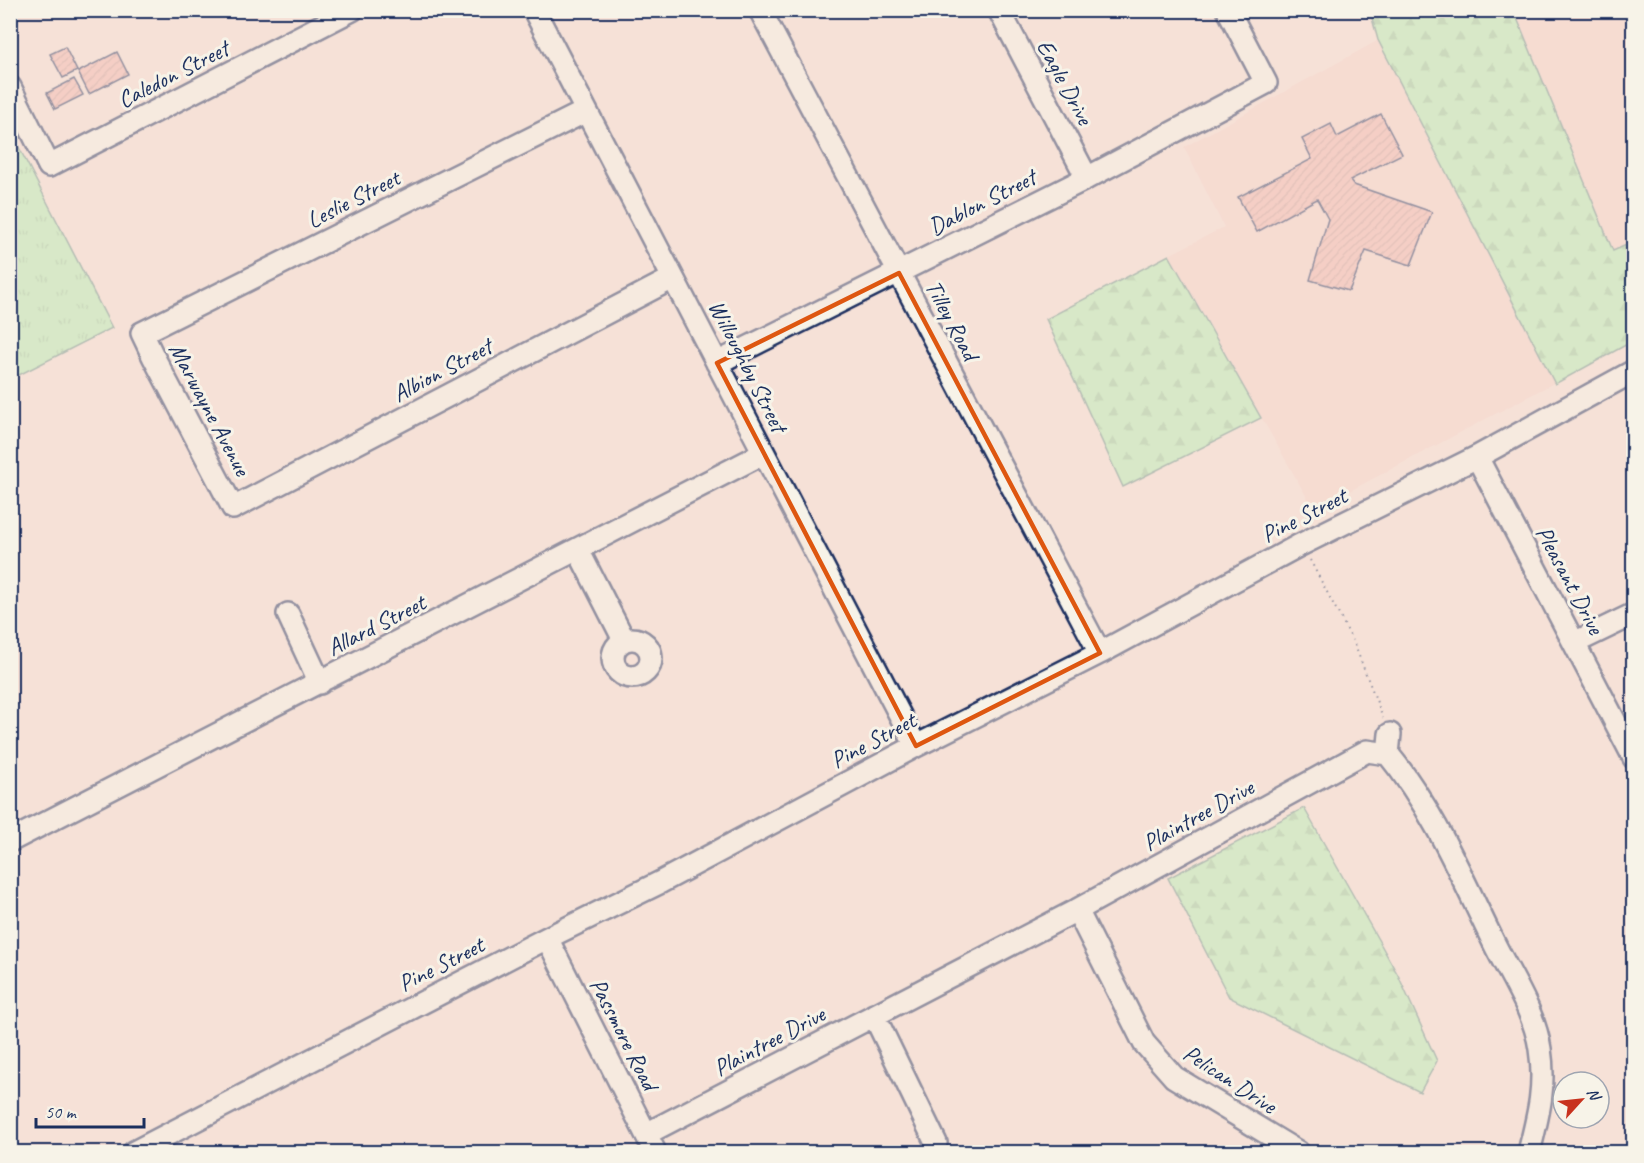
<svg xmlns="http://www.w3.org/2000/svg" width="1644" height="1163" viewBox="0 0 1644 1163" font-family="Caveat,sans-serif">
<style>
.built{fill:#f5d4cb}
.forest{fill:url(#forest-firs);stroke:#67908a;stroke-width:1.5}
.park{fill:url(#park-tufts);stroke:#67908a;stroke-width:1.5}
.building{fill:url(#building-hatch);stroke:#1b2f5e;stroke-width:1.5}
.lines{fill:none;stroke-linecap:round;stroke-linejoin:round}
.minor-casing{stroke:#1b2f5e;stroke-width:26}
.path{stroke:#1b2f5e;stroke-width:2;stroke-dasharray:1.5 4.5;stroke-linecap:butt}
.minor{stroke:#f7f3e8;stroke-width:21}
.marked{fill:none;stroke:#de5710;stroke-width:4.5;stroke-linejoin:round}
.labels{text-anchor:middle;stroke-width:6;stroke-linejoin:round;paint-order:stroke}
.street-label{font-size:24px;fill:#1b2f5e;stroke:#f7f3e8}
</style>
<defs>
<pattern id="forest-firs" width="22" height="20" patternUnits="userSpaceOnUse" patternTransform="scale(1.5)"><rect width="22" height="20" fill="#b3f0b5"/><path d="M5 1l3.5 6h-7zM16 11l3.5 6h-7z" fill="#99ce9e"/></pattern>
<pattern id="park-tufts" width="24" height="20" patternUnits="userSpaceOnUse" patternTransform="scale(1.5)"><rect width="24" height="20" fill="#b3f0b5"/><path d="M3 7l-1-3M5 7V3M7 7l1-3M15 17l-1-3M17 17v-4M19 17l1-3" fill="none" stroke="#99ce9e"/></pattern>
<pattern id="building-hatch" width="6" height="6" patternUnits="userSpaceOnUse" patternTransform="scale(1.5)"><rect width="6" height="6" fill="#f3b7b0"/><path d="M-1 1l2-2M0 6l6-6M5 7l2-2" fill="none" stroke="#d09e9a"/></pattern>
</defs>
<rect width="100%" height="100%" fill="#f6e1d7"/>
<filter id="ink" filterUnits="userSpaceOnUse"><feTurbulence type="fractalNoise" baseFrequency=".0167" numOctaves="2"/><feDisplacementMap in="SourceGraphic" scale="12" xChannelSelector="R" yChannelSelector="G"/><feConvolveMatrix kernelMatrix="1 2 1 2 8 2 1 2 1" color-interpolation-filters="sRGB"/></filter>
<g filter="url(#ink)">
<path class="built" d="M1370,11H1633V341L1314,510L1169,255L1224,227L1184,147L1377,41Z"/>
<path class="forest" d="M1370,11H1514L1613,251L1633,242V341L1555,384L1378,40Z
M1169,255L1261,418L1123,487L1046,319Z
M1304,808L1398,975L1437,1061L1420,1092L1229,997L1168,878Z"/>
<path class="park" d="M10,130L112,328L11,379H10Z"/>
<path class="building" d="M65,47L77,71L63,78L50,54Z
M117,52L128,74L89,94L78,72Z
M74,79L83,95L55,109L47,93Z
M1381,114L1402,154L1350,180L1354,185L1432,212L1411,265L1366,251L1349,291L1310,280L1328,219L1317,199L1257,232L1238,197L1312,159L1302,139L1331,124L1337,137Z"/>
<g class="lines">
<defs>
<path id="minor" d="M534,10L916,746
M760,10L1100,653
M999,10L1087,178
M10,87L49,166L352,10
M586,111L142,333L153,356L233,508L673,278
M717,363L1087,178L1266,83L1228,10
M1477,457L1634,758
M578,550L624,640
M288,614L320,683
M613 658a19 19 0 1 1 38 0a19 19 0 1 1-38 0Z
M1574,643L1634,614
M1388,754L1390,734
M10,841L764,453
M1077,910L1144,1043L1174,1077L1298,1152
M547,938L655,1152
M874,1015L936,1143
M646,1134L1077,910L1367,751L1388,754C1435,811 1464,883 1497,949C1513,980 1535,1014 1540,1049C1546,1087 1538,1116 1529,1152
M134,1152L547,938L661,882L916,746L1100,653L1298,546L1477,457L1634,371"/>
</defs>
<use href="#minor" class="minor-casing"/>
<path class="path" d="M1310,560L1354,643L1383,718"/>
<use href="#minor" class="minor"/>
</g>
</g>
<path d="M0 0H1644V1163H0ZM899,273L1100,653L916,746L717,363Z" fill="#f6e1d7" fill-opacity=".55" fill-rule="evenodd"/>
<path class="marked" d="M899,273L1100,653L916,746L717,363Z"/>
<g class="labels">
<g class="street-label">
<text transform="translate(173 74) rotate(-27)" y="8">Caledon Street</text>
<text transform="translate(1065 82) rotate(62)" y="8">Eagle Drive</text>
<text transform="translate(353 199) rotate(-27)" y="8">Leslie Street</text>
<text transform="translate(982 202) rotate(-27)" y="8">Dablon Street</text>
<text transform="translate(952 320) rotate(62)" y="8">Tilley Road</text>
<text transform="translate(748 366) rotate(63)" y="8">Willoughby Street</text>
<text transform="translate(442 370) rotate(-28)" y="8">Albion Street</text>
<text transform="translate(210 409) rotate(62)" y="8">Marwayne Avenue</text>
<text transform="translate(1304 515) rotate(-27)" y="8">Pine Street</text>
<text transform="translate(1570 580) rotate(62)" y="8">Pleasant Drive</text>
<text transform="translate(376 625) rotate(-27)" y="8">Allard Street</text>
<text transform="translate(873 740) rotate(-28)" y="8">Pine Street</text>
<text transform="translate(1198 815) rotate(-29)" y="8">Plaintree Drive</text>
<text transform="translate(441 964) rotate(-27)" y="8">Pine Street</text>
<text transform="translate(624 1034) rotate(63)" y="8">Passmore Road</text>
<text transform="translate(769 1041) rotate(-28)" y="8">Plaintree Drive</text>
<text transform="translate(1230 1079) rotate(33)" y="8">Pelican Drive</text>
</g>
</g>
<rect width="1644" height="1163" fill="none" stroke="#f7f3e8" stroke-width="36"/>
<rect x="18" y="18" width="1608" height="1127" fill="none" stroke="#1b2f5e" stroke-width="2" filter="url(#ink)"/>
<g transform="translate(1581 1100) rotate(63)"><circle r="28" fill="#f7f3e8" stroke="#9fa5b1" stroke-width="1.5"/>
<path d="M0-4.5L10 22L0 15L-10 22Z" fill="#c8321e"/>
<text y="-9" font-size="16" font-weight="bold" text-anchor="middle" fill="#1b2f5e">N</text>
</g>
<path d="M36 1118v9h108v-9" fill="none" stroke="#1b2f5e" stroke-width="3"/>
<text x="45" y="1118" font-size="18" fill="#1b2f5e" stroke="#f7f3e8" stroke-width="4.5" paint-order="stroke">50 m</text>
</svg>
